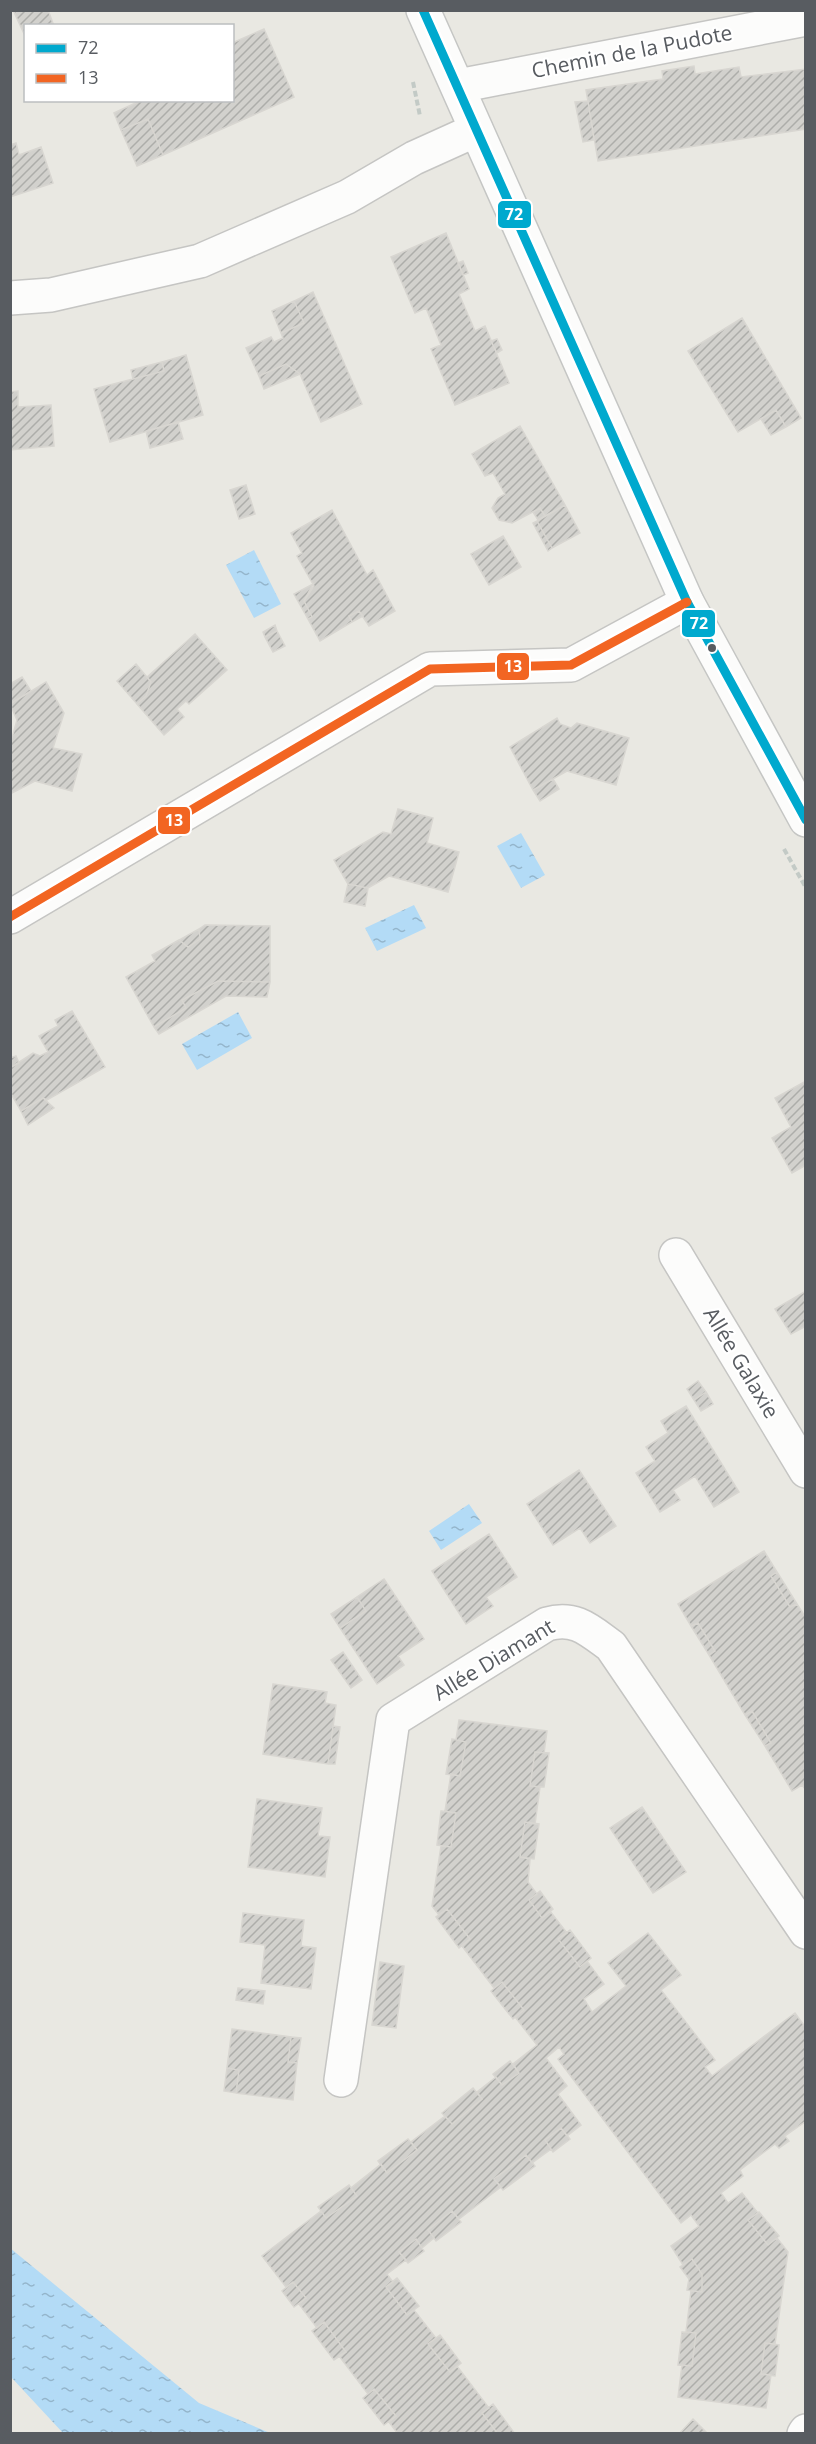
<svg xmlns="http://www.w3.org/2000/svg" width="816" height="2444" viewBox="0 0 816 2444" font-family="'Open Sans',sans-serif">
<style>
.water{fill:url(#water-ripples)}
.building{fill:url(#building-hatch);stroke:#d8d6d1;stroke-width:1.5}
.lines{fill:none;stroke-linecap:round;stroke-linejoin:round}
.street-casing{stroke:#c5c5c3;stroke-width:36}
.secondary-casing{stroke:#c5c6c4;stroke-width:36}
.path{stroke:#c3cac6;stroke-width:4;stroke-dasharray:6 3;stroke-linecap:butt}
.street{stroke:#fcfcfb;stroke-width:33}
.secondary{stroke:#fcfcfb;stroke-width:33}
.bus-1-casing{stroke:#fff;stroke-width:14}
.bus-2-casing{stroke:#fff;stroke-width:14}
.bus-1{stroke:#00a9ce;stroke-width:9}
.bus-2{stroke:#f26522;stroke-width:9}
.bus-dot{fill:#585c61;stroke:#fff;stroke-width:2}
.labels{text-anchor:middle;stroke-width:4.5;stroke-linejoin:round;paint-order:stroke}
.street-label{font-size:21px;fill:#585c61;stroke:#fff}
.line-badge{stroke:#fff;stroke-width:2}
.badge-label{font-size:16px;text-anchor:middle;font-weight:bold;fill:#fff}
</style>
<defs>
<pattern id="water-ripples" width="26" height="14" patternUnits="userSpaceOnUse" patternTransform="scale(1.5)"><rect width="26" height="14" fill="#b3dbf6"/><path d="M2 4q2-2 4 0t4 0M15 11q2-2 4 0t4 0" fill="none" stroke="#94b5cb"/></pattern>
<pattern id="building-hatch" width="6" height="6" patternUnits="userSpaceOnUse" patternTransform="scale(1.5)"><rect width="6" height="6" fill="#d2d1cd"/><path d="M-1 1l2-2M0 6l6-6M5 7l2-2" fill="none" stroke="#adadaa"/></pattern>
</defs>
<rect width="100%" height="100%" fill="#e9e8e2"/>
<path class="water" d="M254,550L281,604L254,618L226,565Z
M521,833L545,875L521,888L497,846Z
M414,905L426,928L377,951L365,928Z
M238,1012L252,1038L197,1070L182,1044Z
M469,1504L482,1523L441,1550L429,1531Z
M10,2248L199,2403L270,2433H63L11,2377Z"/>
<path class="building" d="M13,10H48L54,26H26V38Z
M264,29L294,97L163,155L148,119L121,130L114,113L142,100H232V43Z
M694,66L695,74L739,67L741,77L806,69V129L598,161L586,90L663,79L662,71Z
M588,101L594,140L583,142L575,102Z
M148,119L163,155L137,166L121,130Z
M16,143L19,155L41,147L53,183L10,197V145Z
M446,233L469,289L459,294L475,331L485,326L509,383L455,405L431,349L441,345L426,308L415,313L391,257Z
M463,261L468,273L463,275L458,263Z
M313,292L362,404L321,422L300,374L286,364L259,376L246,348L271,337L274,342L283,338L281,333L304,323L294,301Z
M294,301L304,323L281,333L272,311Z
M742,318L801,418L786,427L776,410L738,432L688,351Z
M497,339L502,350L497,353L491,341Z
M186,355L203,415L110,442L94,389L164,371L162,362Z
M162,362L164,371L133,379L131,370Z
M286,364L300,374L264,389L259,376Z
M18,391V407L51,405L54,446L10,450V392Z
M776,410L786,427L771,435L761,419Z
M178,422L183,439L150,448L146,431Z
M520,426L565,505L545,516L540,508L512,523L499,520L492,508L498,498L505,494L493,473L485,476L472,454Z
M246,485L255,514L239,519L230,490Z
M565,505L580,533L552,548L537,521Z
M540,508L545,516L538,520L533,512Z
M332,510L367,575L373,570L395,611L369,626L359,611L349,616L352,622L320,641L308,619L312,617L304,601L314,586L297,556L302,553L291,533Z
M537,521L552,548L548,551L533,523Z
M503,536L521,567L489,585L471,554Z
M313,584L304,601L312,617L308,619L294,594Z
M359,611L363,616L352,622L349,616Z
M275,625L277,631L265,637L263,632Z
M277,631L285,646L273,652L265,637Z
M195,634L227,670L189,704L186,701L177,709L184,717L164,735L137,704L146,696L151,682L147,677Z
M136,664L151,682L146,696L137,704L117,681Z
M22,677L31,691L10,704V684Z
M46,682L64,713L53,748L82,754L72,791L35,781L10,794V745L17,720L10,704Z
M557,718L560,724L571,728L577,723L629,738L616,785L567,771L533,790L510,747Z
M553,779L559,789L540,801L533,790Z
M398,809L433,818L427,843L459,852L448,892L389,876L368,888L348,884L334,860L383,832L391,834Z
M348,884L368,888L365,906L344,902Z
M205,925L270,926V982L218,981L182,1000L186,1008L154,1027L126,977L155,961L152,955L179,940L188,947L200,939L199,929Z
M199,929L200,939L188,947L179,940Z
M218,981L270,982L267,997L226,996L159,1034L154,1027L186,1008L182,1000Z
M72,1011L105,1067L47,1100L43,1098L21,1111L10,1092V1068L33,1053L40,1056L48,1052L39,1036L58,1026L55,1020Z
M16,1056L19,1063L10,1068V1058Z
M806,1081V1165L792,1173L772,1138L791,1127L775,1098Z
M43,1098L54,1108L28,1125L21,1111Z
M806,1291V1326L791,1334L775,1309Z
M698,1381L706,1392L694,1400L687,1389Z
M706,1392L713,1404L701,1411L694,1400Z
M686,1406L739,1492L714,1507L695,1476L673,1490L680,1500L660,1512L636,1473L655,1461L646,1447L668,1433L661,1421Z
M579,1470L616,1526L590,1543L580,1528L553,1545L527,1504Z
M489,1534L517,1577L486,1597L493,1606L466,1624L432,1571Z
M764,1551L777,1572L771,1576L790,1607L797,1604L806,1618V1790L802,1785L792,1791L765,1746L771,1743L752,1711L745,1715L709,1655L715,1651L698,1623L691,1626L678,1604Z
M777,1572L797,1604L790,1607L771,1576Z
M384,1579L424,1639L398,1656L404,1665L377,1684L340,1628L366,1611L357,1597Z
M357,1597L366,1611L340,1628L331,1614Z
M698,1623L715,1651L709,1655L691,1626Z
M343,1652L362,1680L351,1688L331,1660Z
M273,1684L327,1692L325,1703L336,1705L328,1764L263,1754Z
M752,1711L771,1743L765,1746L745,1715Z
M459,1720L547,1731L544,1753L535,1752L530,1786L540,1787L535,1824L525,1822L520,1857L530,1859L528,1882L537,1894L529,1900L542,1918L550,1911L567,1933L558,1939L580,1967L587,1961L604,1984L584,1999L592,2012L626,1986L608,1963L648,1933L681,1975L661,1990L715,2060L705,2067L712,2076L795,2013L806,2028V2121L785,2136L789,2141L779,2148L775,2144L740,2170L743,2176L721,2193L728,2203L742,2193L758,2213L748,2220L768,2245L777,2238L788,2252L775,2344L765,2343L761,2374L771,2375L766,2408L678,2397L682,2365L692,2366L696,2333L686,2332L691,2291L702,2292V2274L692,2259L683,2265L671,2246L699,2226L691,2215L681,2223L558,2059L564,2054L559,2047L546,2058L567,2086L558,2094L581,2125L567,2136L561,2128L545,2140L551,2149L532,2163L526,2155L494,2179L501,2187L459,2219L452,2211L428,2230L434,2238L422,2248L416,2239L399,2252L406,2260L387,2274L393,2282L386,2287L407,2315L414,2310L436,2338L428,2344L450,2372L457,2366L489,2408L482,2413L498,2434H398L389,2422L396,2416L374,2389L368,2394L339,2356L346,2352L324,2322L317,2328L299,2304L306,2298L293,2282L286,2287L262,2256L321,2211L326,2218L357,2196L351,2188L381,2164L387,2173L417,2150L411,2142L445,2116L452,2124L482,2099L477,2092L496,2077L502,2085L519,2073L513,2064L537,2045L515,2017L524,2010L502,1982L494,1988L462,1946L470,1939L447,1909L439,1915L432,1906L441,1846L451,1847L456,1813L445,1811L451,1774L460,1776L466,1742L456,1740Z
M333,1726L340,1727L335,1764H328Z
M452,1739L466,1742L460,1776L446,1774Z
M535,1752L549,1753L544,1787L530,1786Z
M257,1799L322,1808L318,1836L330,1837L325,1877L248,1867Z
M642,1807L686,1872L653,1893L610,1828Z
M441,1811L456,1813L451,1847L437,1845Z
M525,1822L539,1824L534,1859L520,1857Z
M540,1891L553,1909L542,1918L529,1900Z
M447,1909L470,1939L459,1948L436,1917Z
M243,1913L304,1920L301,1946L316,1948L311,1989L261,1983L265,1945L240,1942Z
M570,1930L591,1958L580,1967L558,1939Z
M380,1962L404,1966L396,2028L372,2025Z
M502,1982L524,2010L513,2019L491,1991Z
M238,1988L265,1991L263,2004L236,2000Z
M232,2029L291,2037L288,2062L297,2063L293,2100L236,2093L239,2070L227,2068Z
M291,2037L301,2038L297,2063L288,2062Z
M510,2061L519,2073L502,2085L493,2074Z
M227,2068L239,2070L236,2093L224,2091Z
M473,2088L482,2099L452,2124L442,2113Z
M561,2128L570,2139L553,2152L545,2140Z
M408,2139L417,2150L387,2173L378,2161Z
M526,2155L535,2166L503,2190L494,2179Z
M349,2185L357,2196L326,2218L318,2207Z
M452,2211L461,2222L436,2241L428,2230Z
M759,2212L779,2236L768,2245L748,2220Z
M416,2239L424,2251L408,2263L399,2252Z
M692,2259L702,2274V2292L687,2290L689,2279L680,2267Z
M397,2278L419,2306L407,2315L386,2287Z
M293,2282L306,2298L294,2307L282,2291Z
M324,2322L346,2352L334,2360L312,2331Z
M682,2332L696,2333L692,2366L678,2365Z
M440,2335L461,2363L450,2372L428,2344Z
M765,2343L779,2345L775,2376L761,2374Z
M374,2389L396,2416L384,2425L363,2398Z
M493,2404L515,2434H498L482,2413Z
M693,2419L708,2434H679Z"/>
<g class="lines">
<defs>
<path id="street" d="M458,86L806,19
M10,298L51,295L200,261L347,197L414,158L476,130
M10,917L430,669L571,665L687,602
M676,1255L806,1471
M341,2080L393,1720L547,1624C575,1616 589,1630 611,1646L806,1932
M804,2434L806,2431"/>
<path id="secondary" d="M423,10L687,602L806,820"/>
</defs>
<use href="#street" class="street-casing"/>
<use href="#secondary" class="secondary-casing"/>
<path class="path" d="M413,82L420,116
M784,849L806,888"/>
<use href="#street" class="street"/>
<use href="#secondary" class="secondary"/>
<defs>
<path id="bus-1" d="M423,10L687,602L806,820"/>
<path id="bus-2" d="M10,917L430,669L571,665L687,602"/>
</defs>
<use href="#bus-1" class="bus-1-casing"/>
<use href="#bus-2" class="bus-2-casing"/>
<use href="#bus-1" class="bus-1"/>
<use href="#bus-2" class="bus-2"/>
</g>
<circle class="bus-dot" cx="712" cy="648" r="5"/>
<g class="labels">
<g class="street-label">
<text transform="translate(632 52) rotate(-11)" y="7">Chemin de la Pudote</text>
<text transform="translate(741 1363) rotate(59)" y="7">Allée Galaxie</text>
<text transform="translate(494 1660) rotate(-31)" y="7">Allée Diamant</text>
</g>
</g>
<g class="line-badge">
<rect x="497" y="200" width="35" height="29" rx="6" fill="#00a9ce"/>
<rect x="681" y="609" width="35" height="29" rx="6" fill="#00a9ce"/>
<rect x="496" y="652" width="34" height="29" rx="6" fill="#f26522"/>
<rect x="157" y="806" width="34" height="29" rx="6" fill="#f26522"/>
</g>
<g class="badge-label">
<text x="514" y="220">72</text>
<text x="699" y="629">72</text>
<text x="513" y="672">13</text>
<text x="174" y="826">13</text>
</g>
<rect width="816" height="2444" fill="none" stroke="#585c61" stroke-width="24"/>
<rect x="24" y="24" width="210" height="78" fill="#ffffff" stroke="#bcbec0" stroke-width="1.5"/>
<rect x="36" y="44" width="30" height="9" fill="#00a9ce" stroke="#bcbec0" stroke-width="1.5"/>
<text x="78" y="54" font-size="18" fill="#585c61">72</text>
<rect x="36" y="74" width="30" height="9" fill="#f26522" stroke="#bcbec0" stroke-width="1.5"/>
<text x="78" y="84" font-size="18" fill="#585c61">13</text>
</svg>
